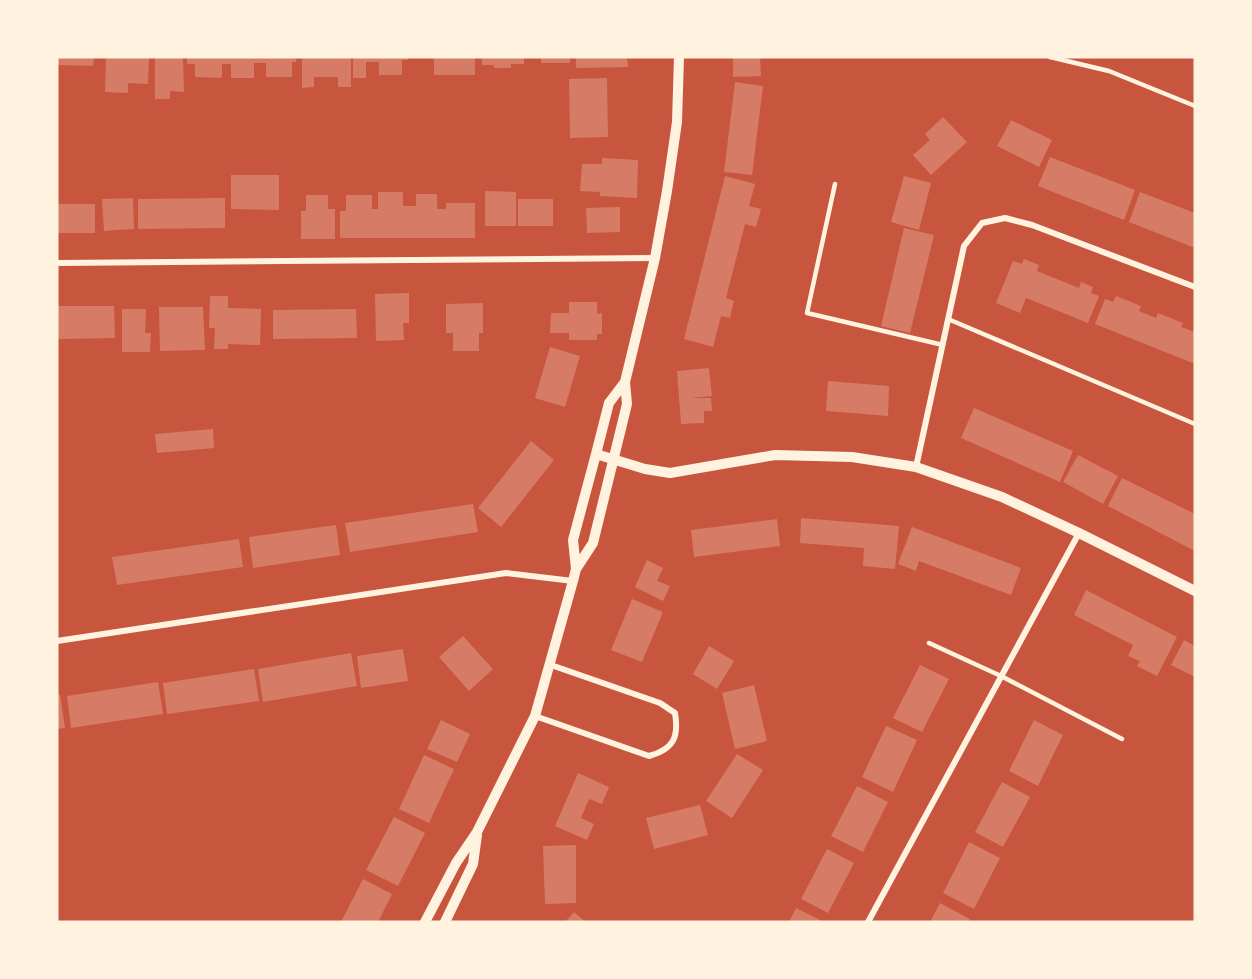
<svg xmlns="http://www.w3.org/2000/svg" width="1252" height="979" viewBox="0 0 1252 979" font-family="Commissioner,sans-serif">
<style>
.building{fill:#d67c66}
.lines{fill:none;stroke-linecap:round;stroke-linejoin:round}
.service{stroke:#fff3e0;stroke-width:4.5}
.minor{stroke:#fff3e0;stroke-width:6}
.tertiary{stroke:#fff3e0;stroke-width:10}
</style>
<rect width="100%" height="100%" fill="#c8553d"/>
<path class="building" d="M57,57H94L93,66L57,65Z
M106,57H149L148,84L128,83V93L105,92Z
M155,57H183L184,92L170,91V99H155Z
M187,57H296V62H292V77H266V63H254V78H231V64H222V78L195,77V64H187Z
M302,57H351V87H338V77H314V87L302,88Z
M353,57H408V60H402V75H379V62H366V78H353Z
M434,57H475V75H434Z
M482,57H524V64H511V68H494V65H482Z
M541,57H570V63H541Z
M576,57H627L628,67L576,68Z
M733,57H760L761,76L733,77Z
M607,78L608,137L570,138L569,79Z
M735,82L763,86L752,175L724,172Z
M943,117L967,142L931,175L913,155L930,140L925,134Z
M1011,120L1052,140L1039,167L997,146Z
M1050,157L1135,190L1124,220L1038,186Z
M602,158L638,160L637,198L600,196V192L580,191L582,164H602Z
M231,175H279V210L231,209Z
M725,176L755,184L749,206L761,209L756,227L745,224L726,298L734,301L730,318L721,316L713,347L684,339Z
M904,176L931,183L919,230L891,222Z
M485,191L516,192V226H485Z
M378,192H403V206H416V194H437V209H446V203H475V238H340V211H346V195H372V209H378Z
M1140,192L1195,213V248L1129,222Z
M306,195H328V209H335V239H301V211H306Z
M133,198L134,229L104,231L102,199Z
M225,198V228L138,229V199Z
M518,199H553V226H518Z
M57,204H95V233H57Z
M620,207V232L587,233L586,208Z
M904,228L934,235L910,333L881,326Z
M1024,259L1039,265L1037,271L1079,288L1081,282L1093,287L1091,293L1099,296L1088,323L1026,298L1020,313L996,303L1013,261L1022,264Z
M409,293V323H403L404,340L376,341L375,294Z
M210,296H228V308L261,309L260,345L228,344V349H214L215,328H209Z
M1116,296L1141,306L1139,311L1156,318L1158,313L1183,323L1181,327L1195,332V364L1095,324L1105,299L1113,302Z
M569,302H597V314L602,313V334H597V340H569V333H550L551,313H569Z
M483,303V333H479V351H453V333H446V304Z
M57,306H114L115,338L57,339Z
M159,307H203L205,350L160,351Z
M122,309H146L145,333H151L150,352H122Z
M356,309L357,338L273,339V310Z
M550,347L580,356L565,407L535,398Z
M709,368L712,396L690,398H711L712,411H704V423L681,424L677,371Z
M828,381L889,386L888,416L826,411Z
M974,408L1073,451L1060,482L961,438Z
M213,429L214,448L157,453L155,434Z
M531,441L554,460L501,527L478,508Z
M1078,455L1118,476L1103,504L1063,482Z
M1122,478L1195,514V551L1108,506Z
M473,504L478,532L350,552L345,523Z
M801,518L899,526L895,569L863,566L864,548L800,543Z
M777,519L780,546L694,557L691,530Z
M336,525L340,555L253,568L249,537Z
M912,527L1021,568L1011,595L919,561L916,571L898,564Z
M239,539L243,567L117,585L112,557Z
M647,560L663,568L657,581L670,586L663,601L635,587Z
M1086,590L1177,637L1157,676L1137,666L1140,661L1128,656L1133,645L1074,615Z
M632,599L663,612L642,662L611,650Z
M463,636L493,669L469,691L439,657Z
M1184,640L1195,646V677L1171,665Z
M709,646L734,661L717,689L693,674Z
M403,649L408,681L361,688L357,656Z
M351,653L357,686L263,702L258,669Z
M920,665L949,679L922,732L893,718Z
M254,669L259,701L167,714L163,683Z
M158,682L163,714L71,728L67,696Z
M754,685L767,741L735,749L722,693Z
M60,694L65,728L57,729V695Z
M441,720L470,734L457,762L427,749Z
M1034,720L1063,735L1038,786L1009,771Z
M886,726L917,740L893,792L862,777Z
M737,754L763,770L732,818L706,801Z
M424,755L454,769L429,823L399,809Z
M578,773L609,787L602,804L589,799L581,818L594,824L587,840L555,826Z
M1002,782L1030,797L1003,847L975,832Z
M857,786L888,802L863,852L831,836Z
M700,805L708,835L654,849L646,818Z
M394,817L425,833L398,886L366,870Z
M969,842L1000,858L974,909L943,893Z
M576,845V903L545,904L543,846Z
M827,849L854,863L828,913L801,899Z
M363,879L392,894L378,922H341Z
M940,903L970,919L969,922H930Z
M796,908L824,922H789Z
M574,912L586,922H565Z"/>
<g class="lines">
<path class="service" d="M1050,57L1109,71L1195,106
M835,184L807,313L943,345
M948,319L1195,424
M929,643L1001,676L1122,739"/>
<path class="minor" d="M57,263L655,258
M916,467L964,246L982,223L1005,218L1032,225L1195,287
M57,641L506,573L573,581
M535,716L649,756C674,749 679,737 675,713L660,703L551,665
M868,922L1079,533"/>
<path class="tertiary" d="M596,454L645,469L670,473L775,455L852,457L916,467L1002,497L1079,533L1195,591
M576,569L593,543L627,404L625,382L655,258L667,191L677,122L679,57
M425,922L456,863L477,832L535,716L573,581L576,569L573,540L596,454L609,403L625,382
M445,922L473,864L477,835"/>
</g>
<rect width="1252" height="979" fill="none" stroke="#fff3e0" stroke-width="117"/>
</svg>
